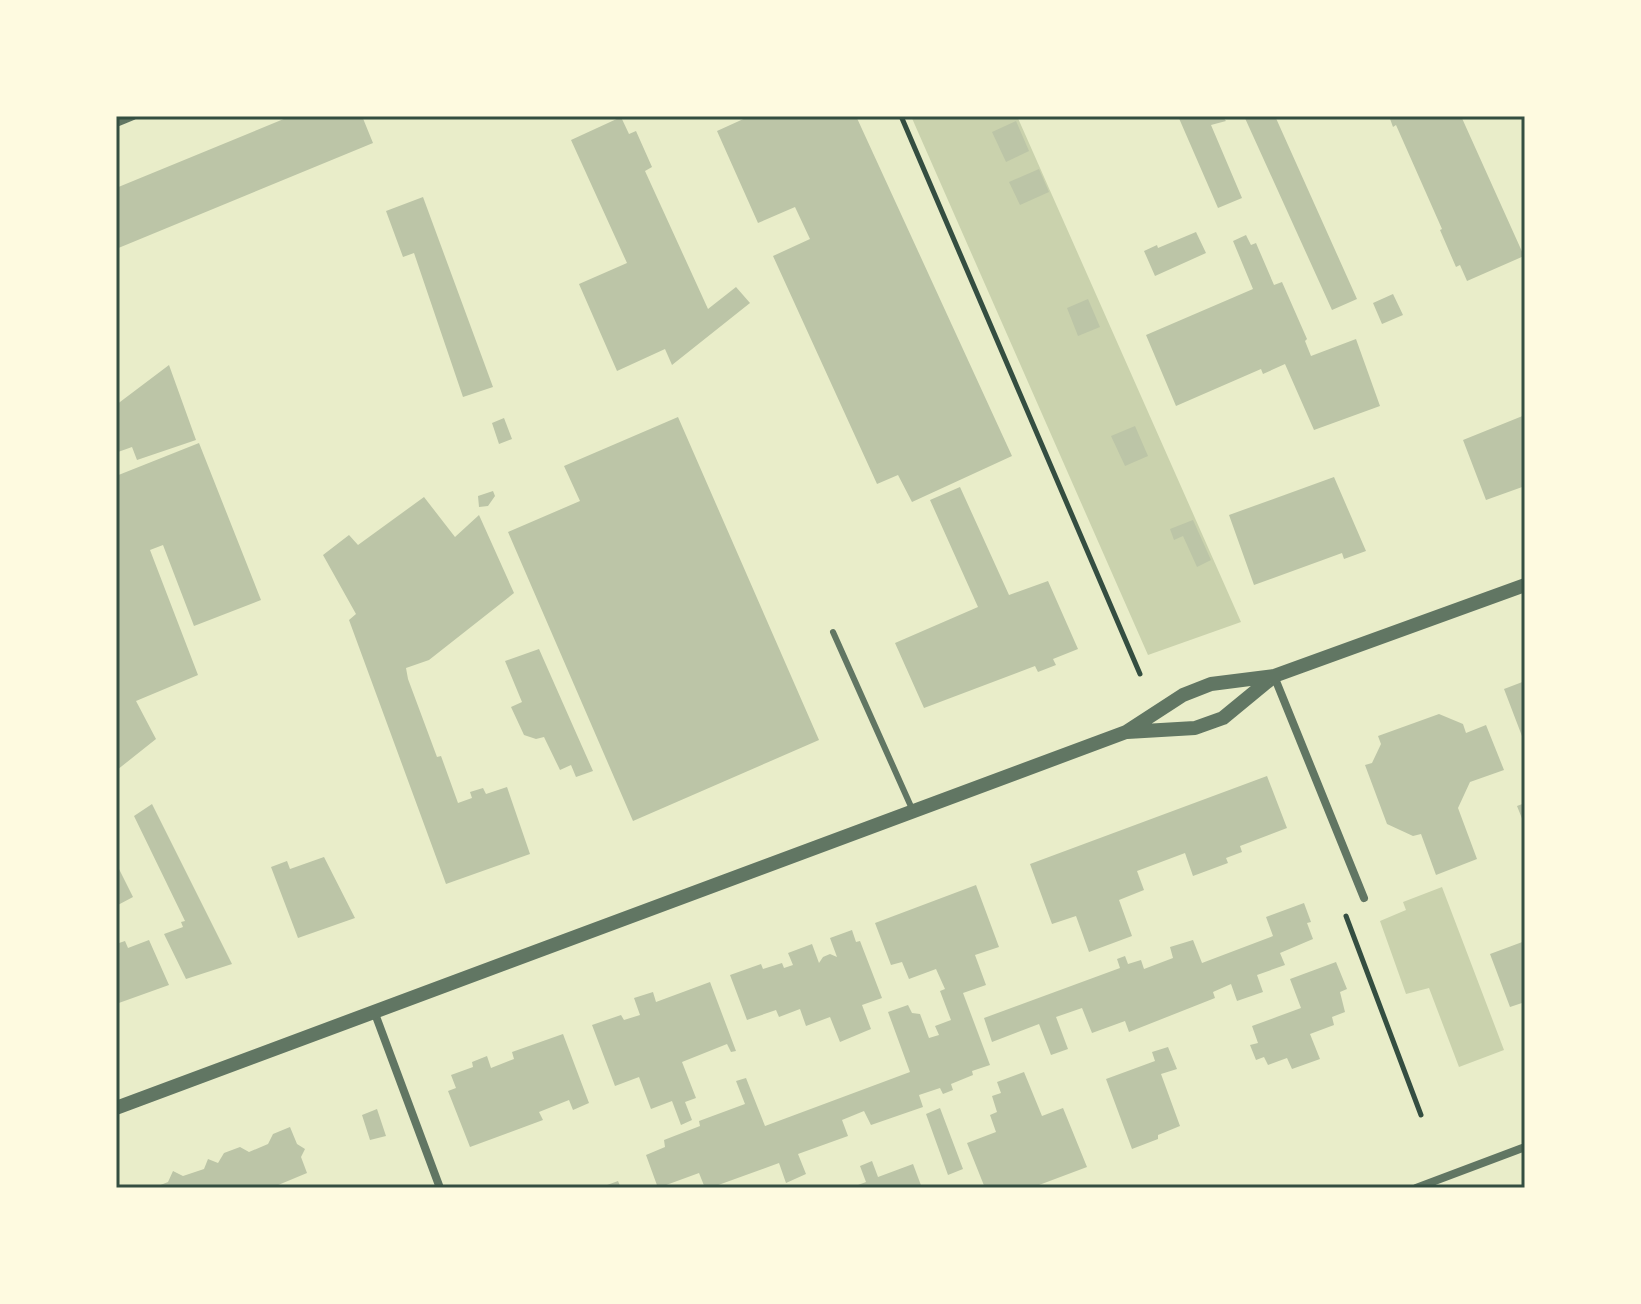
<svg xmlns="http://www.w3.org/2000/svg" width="1641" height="1304" viewBox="0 0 1641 1304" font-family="'Playfair Display',serif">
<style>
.green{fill:#cad2ad}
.building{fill:#bcc5a7}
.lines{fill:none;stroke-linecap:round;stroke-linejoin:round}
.path{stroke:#344e41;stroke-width:5}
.service{stroke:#617663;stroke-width:6}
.minor{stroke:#617663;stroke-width:8}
.tertiary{stroke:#617663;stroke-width:14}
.neatline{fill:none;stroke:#344e41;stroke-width:3}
</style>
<rect width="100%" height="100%" fill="#e9edc9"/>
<path class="green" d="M911,116H1017L1241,622L1148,655Z
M1442,887L1504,1050L1459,1067L1429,988L1406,994L1380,921L1406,910L1403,902Z"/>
<path class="building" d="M291,116H362L373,143L116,249V188Z
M750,116H856L1012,456L912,502L898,475L877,484L773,256L810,239L795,207L758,223L717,131Z
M1178,116H1222L1226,121L1211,125L1242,198L1218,208Z
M1244,116H1275L1357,299L1332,310Z
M1389,116H1461L1524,256L1467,281L1460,265L1456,267L1440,230L1442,229L1396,125L1393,127Z
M621,117L629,134L636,131L652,167L645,171L708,309L736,287L750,303L672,365L665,349L617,371L579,284L627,263L571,140Z
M1016,121L1029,151L1006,162L992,132Z
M1039,169L1049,192L1020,205L1009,182Z
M423,197L493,387L463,397L414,253L403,257L386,211Z
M1196,232L1206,253L1155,276L1144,251L1157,245L1158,248Z
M1246,235L1251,245L1256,243L1274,285L1282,282L1307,339L1305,341L1311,356L1356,339L1380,406L1314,430L1285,364L1263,374L1261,369L1176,406L1146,335L1253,289L1233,241Z
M1393,294L1403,315L1382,324L1373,303Z
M1088,299L1100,327L1078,336L1067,308Z
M169,365L196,440L137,460L132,447L118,452L116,446V405Z
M1525,415V486L1486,500L1463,440Z
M678,417L819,740L633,821L508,532L580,501L564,466Z
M504,418L512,439L499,444L492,423Z
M1135,426L1148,456L1125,466L1111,436Z
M199,443L261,600L194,626L163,545L150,550L198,675L136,701L156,739L117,770L116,476Z
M1334,477L1366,551L1344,559L1342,553L1254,585L1229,515Z
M960,487L1009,595L1048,581L1078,649L1053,659L1056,665L1038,672L1035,666L924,708L895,643L978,607L930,500Z
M493,491L495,496L488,506L479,507L478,496Z
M424,497L455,537L479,515L514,593L429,660L406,668L408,679L437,757L441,756L458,803L472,798L470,792L483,788L486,794L507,787L530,854L446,884L349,620L356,614L323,555L349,535L358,545Z
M1193,520L1211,560L1197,567L1183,536L1174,540L1170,529Z
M539,649L573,726L593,771L576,777L571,765L560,770L544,737L536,739L524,735L511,707L522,702L505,661Z
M1525,681V744L1504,689Z
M1439,714L1463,724L1466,733L1486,725L1504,770L1470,782L1458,808L1477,859L1436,875L1421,834L1413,836L1387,824L1365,765L1372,763L1381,744L1378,736Z
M1267,776L1287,828L1240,846L1242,852L1226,858L1228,863L1193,876L1185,853L1137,871L1144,890L1119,900L1132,936L1089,952L1076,916L1052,924L1030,864Z
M1525,803V826L1517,806Z
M152,804L232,964L186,979L164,934L183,927L181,922L185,921L134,816Z
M324,857L355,918L298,938L271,867L287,861L290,869Z
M116,863L133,897L116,906Z
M976,885L999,947L975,955L986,985L963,993L990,1065L972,1071L973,1075L951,1084L953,1090L943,1094L940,1088L919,1095L923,1107L871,1125L864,1111L842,1120L848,1136L798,1154L806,1174L786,1183L779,1163L710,1188H705L699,1173L658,1188L646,1155L665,1147L664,1140L700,1126L699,1121L745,1104L736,1081L746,1078L765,1126L910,1072L888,1012L908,1005L912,1013L920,1014L929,1038L939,1035L935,1026L951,1020L940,991L945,989L936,969L909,979L902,962L891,965L875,923Z
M1304,903L1311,922L1307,923L1313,939L1280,953L1285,965L1257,975L1263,992L1237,1001L1231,984L1213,992L1215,998L1129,1032L1125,1021L1092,1033L1082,1008L1056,1017L1068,1049L1051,1055L1039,1024L992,1042L984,1018L1120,968L1117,959L1125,956L1128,964L1141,960L1144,969L1173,958L1170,947L1193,940L1202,963L1273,936L1266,917Z
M852,930L856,942L860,941L882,998L862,1005L871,1029L840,1042L830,1017L806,1026L800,1009L779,1017L776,1010L747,1020L730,975L761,964L763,969L782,963L784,968L793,965L788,953L812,944L819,963L823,957L830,954L837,957L830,938Z
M149,940L169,985L116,1004V944L125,941L128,948Z
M1525,941V1002L1510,1007L1490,954Z
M1336,962L1347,989L1340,992L1345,1012L1332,1017L1334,1025L1310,1034L1320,1059L1292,1069L1287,1058L1268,1065L1264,1057L1256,1060L1250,1045L1258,1043L1252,1026L1301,1008L1290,979Z
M710,982L736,1051L731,1052L727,1044L682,1062L696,1098L685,1102L692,1120L681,1125L672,1101L651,1109L639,1077L615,1086L592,1025L621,1015L624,1020L640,1015L634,998L653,992L656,1002Z
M563,1034L589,1103L573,1110L569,1100L539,1112L543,1120L470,1147L448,1091L456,1088L451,1075L473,1067L472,1062L487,1056L491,1068L514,1059L512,1052Z
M1168,1047L1177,1069L1161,1074L1180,1126L1158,1135V1139L1132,1149L1106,1079L1155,1061L1152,1052Z
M1024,1072L1042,1116L1063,1108L1087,1167L1031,1188H985L967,1143L996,1132L990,1115L997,1112L992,1096L1001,1093L997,1082Z
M940,1108L963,1169L948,1175L926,1114Z
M377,1109L386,1136L370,1140L362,1115Z
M290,1127L297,1144L305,1149L301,1157L307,1173L271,1188H153L168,1182L173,1171L183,1176L204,1169L208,1159L218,1163L224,1153L240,1147L249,1152L268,1144L273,1134Z
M872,1161L878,1177L913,1164L922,1188H850L866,1182L860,1166Z
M618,1181L621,1188H599Z"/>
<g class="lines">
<path class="path" d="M901,116L1140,674
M1346,916L1421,1115"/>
<path class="service" d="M833,632L913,811"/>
<path class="minor" d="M116,123L133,116
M1274,676L1364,898
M374,1011L440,1188
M1416,1188L1525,1147"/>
<path class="tertiary" d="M1127,732L1195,728L1223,718L1273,677
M116,1108L1126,732L1183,695L1211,684L1274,676L1525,585"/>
</g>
<rect width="1641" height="1304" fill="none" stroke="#fefae0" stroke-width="236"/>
<rect x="118" y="118" width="1405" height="1068" class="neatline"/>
</svg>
